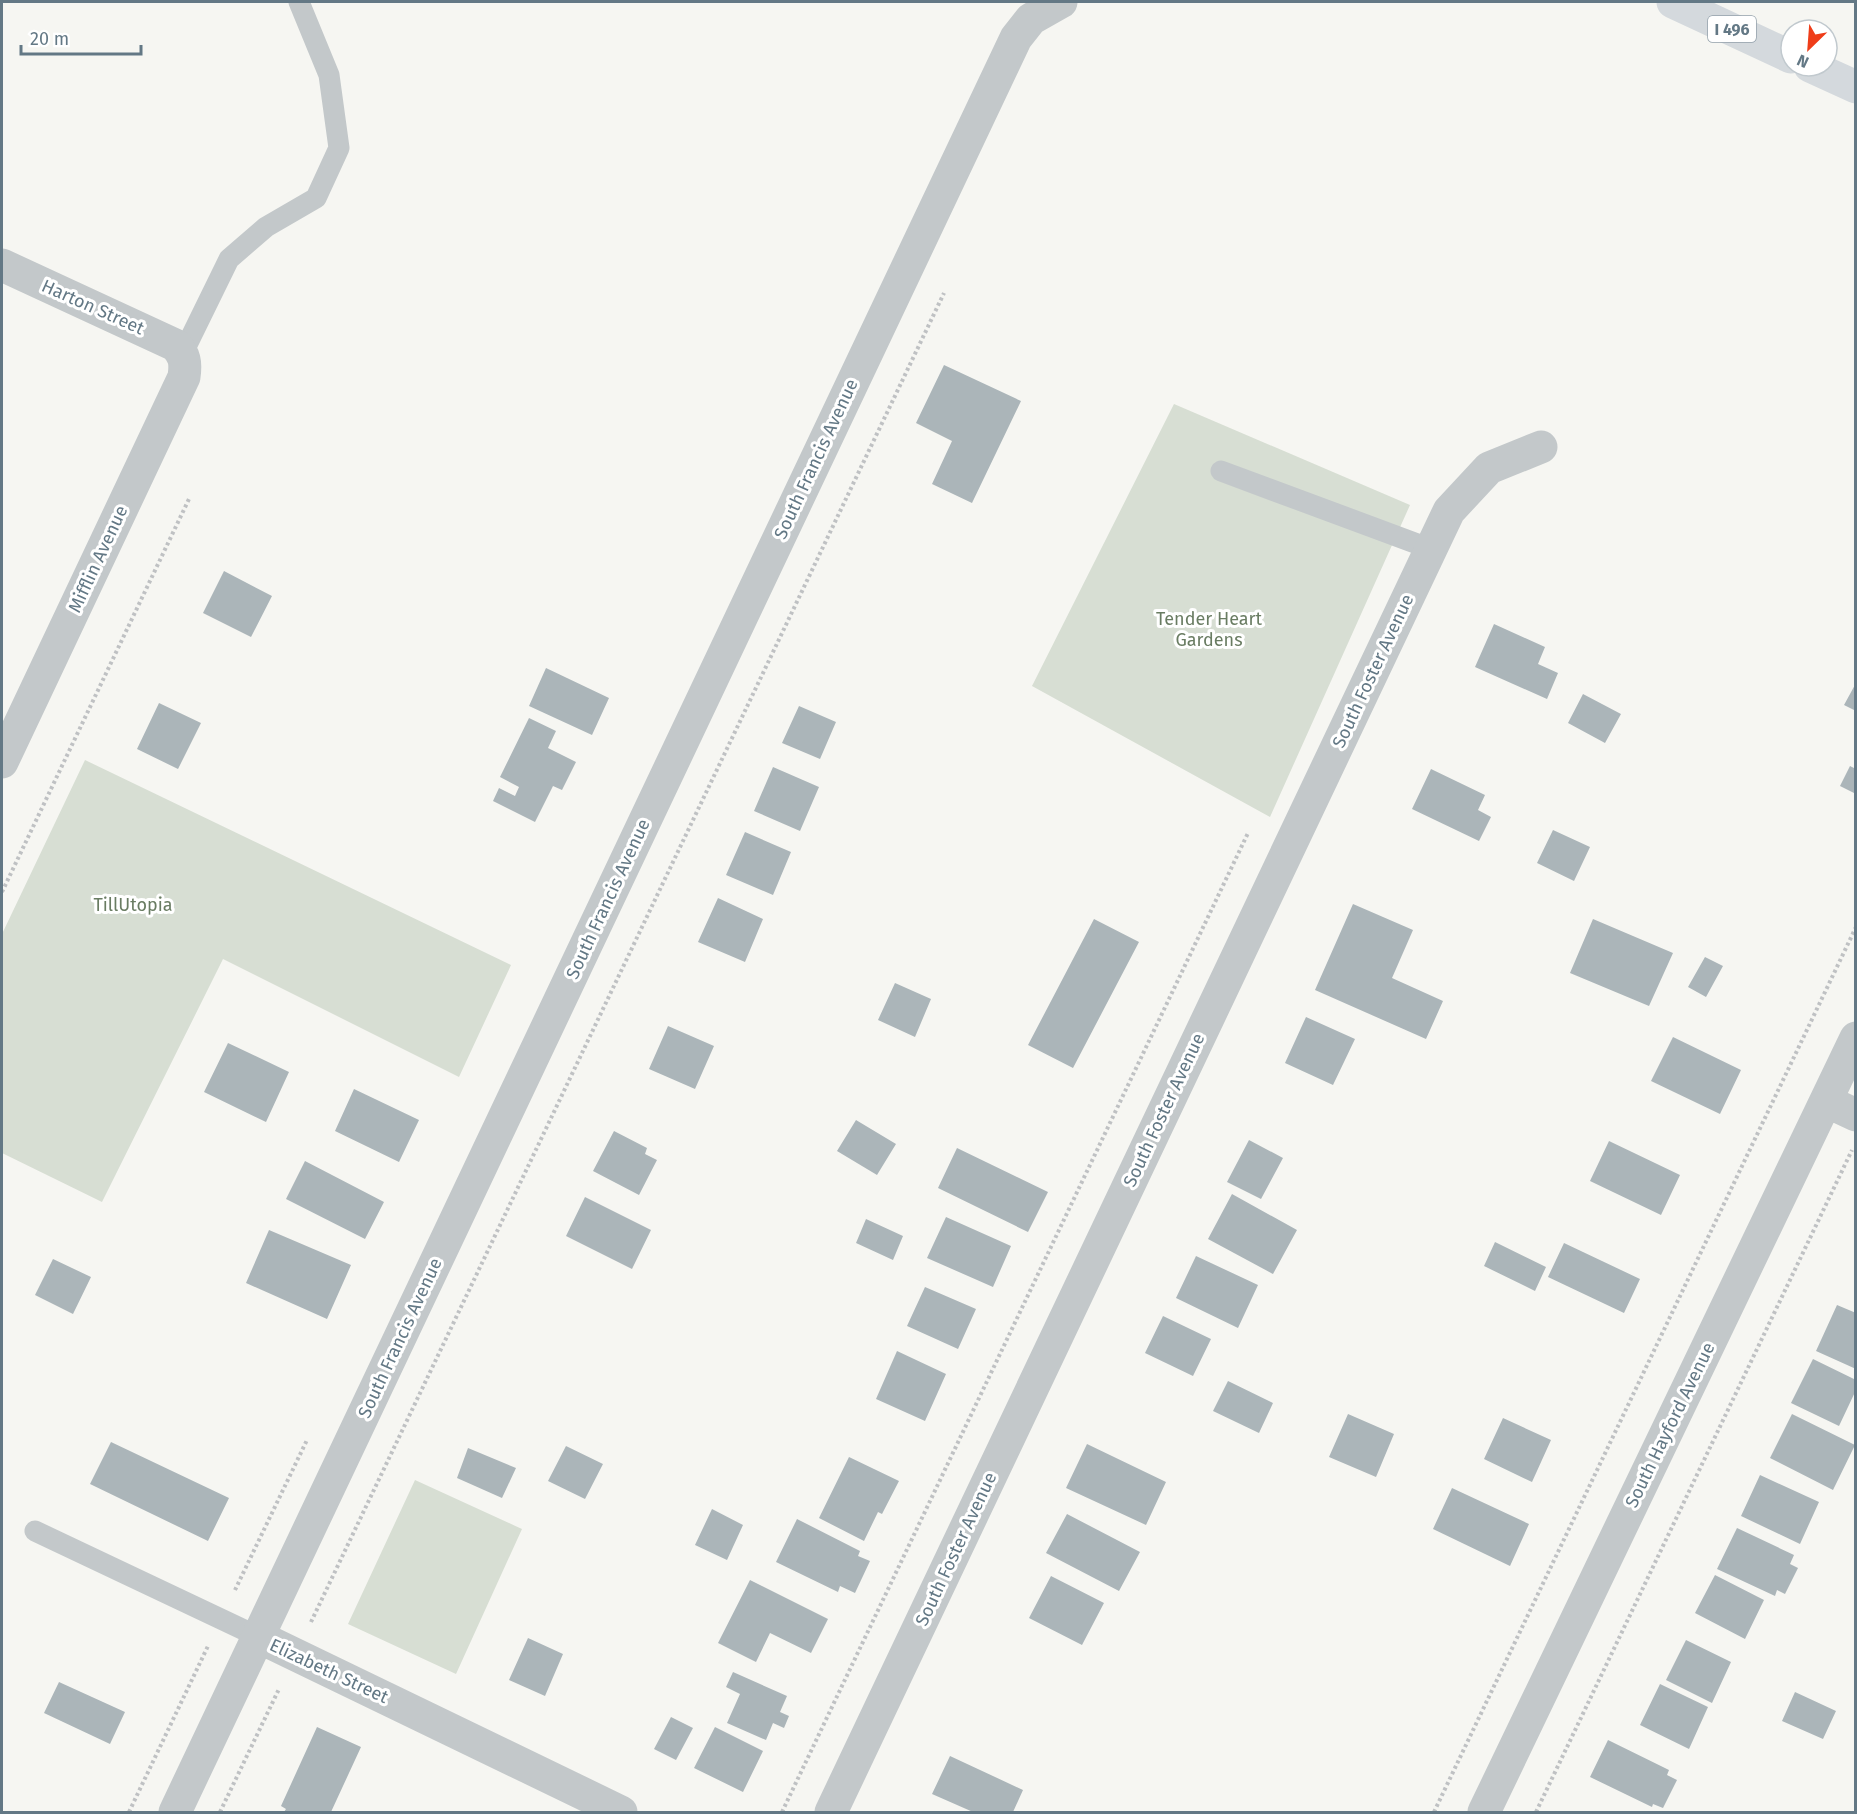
<svg xmlns="http://www.w3.org/2000/svg" width="1857" height="1814" viewBox="0 0 1857 1814" font-family="'Fira Sans',sans-serif">
<style>
.green{fill:#d7ded3}
.building{fill:#abb5b9}
.lines{fill:none;stroke-linecap:round;stroke-linejoin:round}
.path{stroke:#bfc1c3;stroke-width:4;stroke-dasharray:3 3;stroke-linecap:butt}
.service{stroke:#c3c8ca;stroke-width:21}
.minor{stroke:#c3c8ca;stroke-width:33}
.motorway{stroke:#d4d9dd;stroke-width:33}
.labels{text-anchor:middle;stroke-width:6;stroke-linejoin:round;paint-order:stroke}
.shield{fill:#fff;stroke:#92a0aa;stroke-width:1.5}
.shield-label{font-size:16px;font-weight:bold;fill:#637885}
.street-label{font-size:18px;fill:#637885;stroke:#fff}
.park-label{font-size:18px;fill:#697c62;stroke:#fff}
</style>
<rect width="100%" height="100%" fill="#f6f6f2"/>
<path class="green" d="M1174,404L1410,505L1270,817L1032,686Z
M85,760L511,965L459,1077L223,959L102,1202L2,1153V934Z
M415,1480L522,1529L456,1674L348,1624Z"/>
<path class="building" d="M944,365L1021,401L972,503L932,484L952,441L916,423Z
M224,571L272,596L251,637L203,613Z
M1494,624L1545,647L1538,664L1558,673L1547,699L1475,667Z
M546,668L609,698L592,735L529,706Z
M1856,683V711L1844,705Z
M1583,694L1621,714L1605,743L1568,723Z
M159,703L201,723L178,769L137,749Z
M799,706L836,722L820,759L782,743Z
M529,718L556,731L548,748L576,762L562,790L553,786L535,822L493,801L499,788L515,796L519,787L500,777Z
M1850,766L1856,769V794L1840,786Z
M773,767L819,787L800,831L754,811Z
M1431,769L1485,795L1478,810L1491,817L1479,841L1412,809Z
M1553,830L1590,847L1574,881L1537,863Z
M745,832L791,852L773,895L726,875Z
M718,898L763,919L745,962L698,942Z
M1353,904L1413,930L1392,978L1443,1001L1426,1039L1315,990Z
M1094,919L1139,942L1073,1068L1028,1045Z
M1593,919L1673,953L1649,1006L1570,973Z
M1705,957L1723,966L1706,997L1688,987Z
M895,983L931,999L915,1037L878,1020Z
M1306,1017L1355,1039L1333,1085L1285,1063Z
M668,1026L714,1046L695,1089L649,1069Z
M1673,1037L1741,1070L1720,1114L1651,1081Z
M228,1043L289,1072L266,1122L204,1092Z
M354,1089L419,1120L399,1162L335,1131Z
M856,1120L896,1144L877,1175L837,1151Z
M614,1131L647,1148L645,1154L657,1160L639,1195L593,1171Z
M1249,1140L1283,1158L1261,1199L1227,1182Z
M1609,1141L1680,1175L1661,1215L1590,1181Z
M957,1148L1048,1192L1028,1232L938,1188Z
M305,1161L384,1202L365,1239L286,1199Z
M1232,1194L1297,1230L1273,1274L1208,1239Z
M585,1197L651,1230L632,1269L566,1236Z
M946,1217L1011,1246L993,1287L927,1258Z
M866,1219L903,1236L893,1260L856,1243Z
M269,1230L351,1265L327,1319L246,1283Z
M1495,1242L1546,1267L1535,1291L1484,1266Z
M1564,1243L1640,1279L1624,1313L1548,1277Z
M1196,1256L1258,1285L1238,1328L1176,1298Z
M53,1259L91,1277L73,1314L35,1295Z
M925,1287L976,1309L958,1349L907,1326Z
M1837,1305L1856,1313V1369L1816,1351Z
M1163,1316L1211,1339L1193,1376L1145,1353Z
M897,1351L946,1374L925,1421L876,1399Z
M1813,1359L1856,1380V1390L1839,1426L1791,1403Z
M1228,1381L1273,1403L1259,1433L1213,1411Z
M1348,1414L1394,1434L1376,1477L1329,1457Z
M1792,1414L1855,1445L1833,1490L1770,1458Z
M1503,1418L1551,1440L1532,1482L1484,1459Z
M111,1442L229,1498L208,1541L90,1484Z
M1087,1444L1166,1482L1146,1525L1066,1488Z
M566,1446L603,1464L585,1499L548,1481Z
M468,1448L516,1468L502,1498L457,1478Z
M849,1457L899,1481L882,1514L878,1512L864,1541L819,1518Z
M1760,1475L1819,1502L1800,1544L1741,1516Z
M1452,1488L1529,1524L1510,1566L1433,1529Z
M712,1509L743,1525L727,1560L695,1545Z
M1067,1514L1140,1552L1119,1591L1046,1553Z
M797,1519L860,1551L858,1556L870,1561L855,1593L840,1586L838,1592L776,1562Z
M1737,1528L1794,1555L1790,1564L1798,1568L1785,1594L1777,1590L1775,1596L1717,1569Z
M1715,1575L1764,1600L1745,1639L1695,1613Z
M1051,1576L1104,1603L1082,1645L1029,1618Z
M750,1580L828,1619L811,1653L770,1633L756,1662L718,1643Z
M528,1638L563,1654L545,1696L509,1680Z
M1686,1640L1731,1662L1712,1703L1666,1680Z
M733,1672L787,1696L780,1712L789,1716L784,1728L773,1723L766,1740L727,1723L740,1694L726,1687Z
M59,1682L125,1712L110,1744L44,1713Z
M1660,1684L1708,1707L1689,1749L1640,1725Z
M1795,1692L1836,1711L1823,1739L1782,1721Z
M671,1717L693,1728L676,1760L654,1749Z
M317,1727L361,1747L331,1812H284L286,1809L281,1806Z
M715,1727L763,1751L743,1792L694,1768Z
M1608,1740L1669,1770L1667,1775L1677,1780L1663,1808L1653,1804L1652,1807L1590,1777Z
M950,1756L1023,1790L1013,1812H973L932,1794Z"/>
<g class="lines">
<path class="path" d="M2,892L189,499
M235,1590L307,1440
M311,1622L944,293
M129,1812L208,1646
M220,1812L279,1689
M782,1812L1248,833
M1434,1812L1856,927
M1536,1812L1852,1150"/>
<path class="service" d="M183,353L229,259L266,227L316,198L339,148L329,75L299,2
M1221,471L1431,549
M35,1531L259,1637"/>
<path class="minor" d="M2,265L175,345C185,355 186,363 184,377L2,762
M1826,1101L1856,1115
M259,1637L621,1812
M175,1812L1016,38L1031,19L1061,2
M831,1812L1449,511L1489,468L1541,447
M1484,1812L1856,1038"/>
<path class="motorway" d="M1673,2L1791,57
M1810,66L1856,87"/>
</g>
<g class="labels">
<rect class="shield" x="1708" y="16" width="48" height="26" rx="4.5"/>
<g class="shield-label">
<text x="1732" y="35">I 496</text>
</g>
<g class="street-label">
<text transform="translate(93 307) rotate(24)" y="6">Harton Street</text>
<text transform="translate(816 459) rotate(-65)" y="6">South Francis Avenue</text>
<text transform="translate(98 559) rotate(-65)" y="6">Mifflin Avenue</text>
<text transform="translate(1373 671) rotate(-65)" y="6">South Foster Avenue</text>
<text transform="translate(608 899) rotate(-65)" y="6">South Francis Avenue</text>
<text transform="translate(1164 1110) rotate(-65)" y="6">South Foster Avenue</text>
<text transform="translate(400 1338) rotate(-65)" y="6">South Francis Avenue</text>
<text transform="translate(1670 1425) rotate(-64)" y="6">South Hayford Avenue</text>
<text transform="translate(956 1549) rotate(-65)" y="6">South Foster Avenue</text>
<text transform="translate(329 1671) rotate(25)" y="6">Elizabeth Street</text>
</g>
<g class="park-label">
<text x="1209" y="625">Tender Heart<tspan x="1209" dy="21">Gardens</tspan></text>
<text x="133" y="911">TillUtopia</text>
</g>
</g>
<rect width="1857" height="1814" fill="none" stroke="#637885" stroke-width="6"/>
<g transform="translate(1809 48) rotate(205)"><circle r="28" fill="#ffffff" stroke="#c1c9ce" stroke-width="1.5"/>
<path d="M0-4.5L10 22L0 15L-10 22Z" fill="#ef3d19"/>
<text y="-9" font-size="16" font-weight="bold" text-anchor="middle" fill="#637885">N</text>
</g>
<path d="M21 45v9h120v-9" fill="none" stroke="#637885" stroke-width="3"/>
<text x="30" y="45" font-size="18" fill="#637885" stroke="#ffffff" stroke-width="4.5" paint-order="stroke">20 m</text>
</svg>
